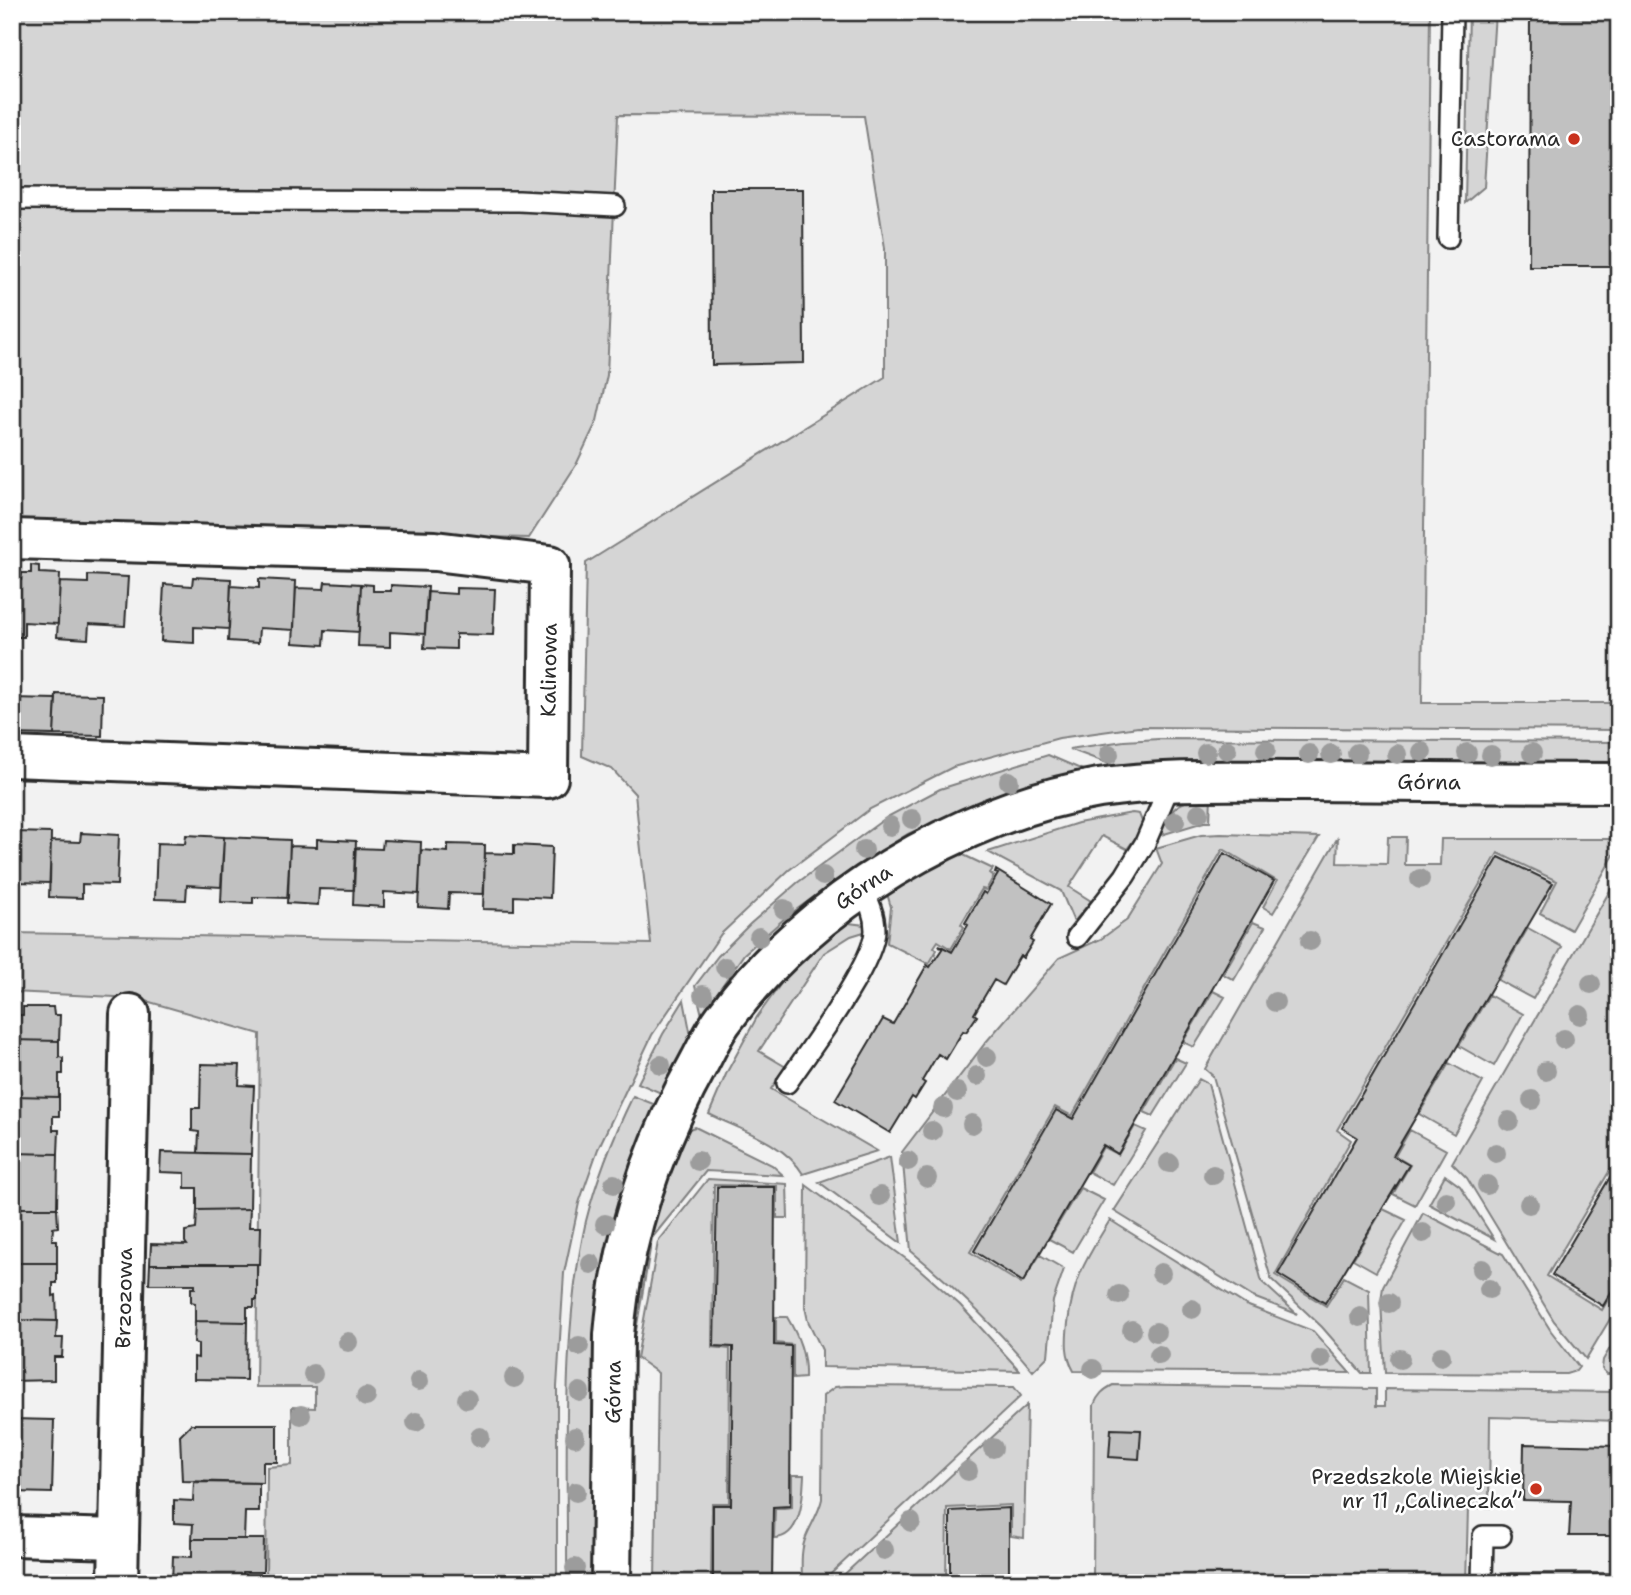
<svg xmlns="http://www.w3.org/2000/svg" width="1631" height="1595" viewBox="0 0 1631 1595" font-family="'Shantell Sans',sans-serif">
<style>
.green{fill:#d5d5d5;stroke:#808080;stroke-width:2}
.building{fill:#c1c1c1;stroke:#2b2b2b;stroke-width:2}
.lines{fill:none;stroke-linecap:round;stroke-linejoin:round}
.lane-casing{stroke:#2b2b2b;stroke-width:24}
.street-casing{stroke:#2b2b2b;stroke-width:44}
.lane{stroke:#fff;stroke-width:19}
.street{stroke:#fff;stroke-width:38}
.tree{fill:#9c9c9c}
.poi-dot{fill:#c8321e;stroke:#fff;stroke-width:2.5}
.labels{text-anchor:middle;stroke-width:5;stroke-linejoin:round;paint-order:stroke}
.poi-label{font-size:21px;fill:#2b2b2b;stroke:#fff;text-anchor:end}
.street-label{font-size:21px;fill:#2b2b2b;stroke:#fff}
</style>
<rect width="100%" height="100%" fill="#f2f2f2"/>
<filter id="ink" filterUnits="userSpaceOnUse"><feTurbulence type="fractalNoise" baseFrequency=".0143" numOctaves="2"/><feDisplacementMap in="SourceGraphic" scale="14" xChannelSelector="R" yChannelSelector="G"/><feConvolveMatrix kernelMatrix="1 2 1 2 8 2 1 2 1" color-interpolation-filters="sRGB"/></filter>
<g filter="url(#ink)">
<path class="green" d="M12,12H1430L1422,703H1619V730L1138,727L1059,738L953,767L870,809L789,870L721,934L652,1035L598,1149L579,1203L564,1273L557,1387V1583H266L267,1467L292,1465V1407L315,1408V1387H256L260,1034L136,998L12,992V933L651,944L635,794L612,769L582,756L586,563L885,377V248L864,116L618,115L607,375L597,421L576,465L529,538L12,525Z
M1469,12H1495L1484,187L1465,203Z
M1159,739L1619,742V766L1177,761L1112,765L1069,749L1124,741Z
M1048,755L1083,770L1025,786L966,808L908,834L856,866L785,918L744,954L702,1015L695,986L718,956L750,924L797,883L887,817L940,789Z
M1211,796L1210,822H1204L1161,835C1170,804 1182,800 1211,796Z
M1132,813L1139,814L1143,824L1139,833L1127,849L1102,836L1069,887L1091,901L1074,922L1061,891L988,852L1078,823Z
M1221,834L1319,837L1273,913L1263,907L1277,881L1223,849L1072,1116L1055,1107L970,1252L1021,1284L1040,1255L1064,1269L1053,1301L1048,1356L1033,1371C995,1326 956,1288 911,1251L902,1152L986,1042L1059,958L1101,939L1127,920L1162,864L1156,848L1201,835Z
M1338,837L1337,863L1387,864L1388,837H1406L1405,865H1440L1441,839H1619V846L1571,930L1540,913L1557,881L1498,853L1337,1130L1351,1140L1275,1275L1326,1306L1344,1277L1369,1290L1371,1373H1362L1322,1327L1271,1279L1213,1076L1205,1069Z
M953,850L993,869L990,873L994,876L986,890L982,889L961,924L964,927L951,949L938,941L934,947L937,950L929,964L887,943L891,907L885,887Z
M1619,875V1121L1613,1132L1619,1135V1155L1547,1276L1602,1310L1619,1281V1304L1586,1359L1554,1321L1467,1178L1452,1163Z
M1253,922L1265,927L1234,980L1223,974Z
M849,923L864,925V932L851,936L824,953L759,1051L786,1067L771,1089L877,1151L803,1174C784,1142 740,1130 709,1114L727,1072L757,1017L795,964L834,927Z
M1528,928L1562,947L1533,999L1498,980Z
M1213,991L1225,997L1194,1047L1183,1042Z
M1489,995L1523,1014L1494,1066L1459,1046Z
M684,1000L691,1036L661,1093L638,1083L663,1034Z
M1175,1058L1186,1063L1153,1116L1144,1112Z
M1449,1063L1483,1082L1454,1134L1419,1114Z
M1199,1079L1208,1084L1262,1282L1297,1314L1253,1297L1114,1211Z
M633,1096L656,1105L629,1170L605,1269L593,1347L592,1583H567C568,1466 560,1334 586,1221C597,1177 614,1135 633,1096Z
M1135,1126L1146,1131L1113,1185L1089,1172L1103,1147L1118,1155Z
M695,1127L772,1165L783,1175L706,1171L652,1238L632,1354C633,1278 655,1202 683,1131Z
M1410,1130L1446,1150L1415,1205L1393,1194L1410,1165L1395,1156Z
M890,1157L901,1243L819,1182Z
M1445,1175L1460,1186L1494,1239L1429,1204Z
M708,1179L787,1184L788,1218H777V1186L714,1185L712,1347L730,1349L729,1503H712L711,1583H655L658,1373L637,1358L658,1242Z
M806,1185L917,1267L960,1305L1020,1371L822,1367V1350L808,1321L805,1307Z
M1080,1188L1104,1200L1073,1252L1049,1239Z
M1383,1209L1406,1220L1376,1272L1353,1259Z
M1423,1213L1503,1254L1551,1331L1579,1367L1576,1371L1566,1374L1385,1373L1381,1301L1383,1287Z
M1110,1220L1246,1305L1313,1331L1350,1373L1074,1371C1065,1355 1066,1341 1068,1323C1073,1278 1087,1258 1110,1220Z
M776,1317H787C799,1337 806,1355 805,1378L793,1379V1345L776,1343Z
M1619,1333V1374H1607L1602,1369L1603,1360Z
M1113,1385L1376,1389V1406H1385V1389L1619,1392V1421L1490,1417L1489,1508H1468L1466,1583H1093L1094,1405C1098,1395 1103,1390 1113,1385Z
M846,1386L1014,1387L1021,1396L821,1583H802C802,1567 800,1551 806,1537C811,1524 819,1513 822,1499L823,1396L835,1387Z
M1027,1405L1024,1538L1011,1536V1505L947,1508L946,1583H835Z
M792,1475H804C803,1496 802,1538 774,1538L775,1509L792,1507Z
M1511,1573H1619V1583H1497L1502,1576Z"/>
<path class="building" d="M1530,12H1619V484H1614L1615,266H1529Z
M711,189H803L804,363L712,365Z
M31,565L39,566V573L60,574L58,624L24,622V637H12V580H21L22,573H31Z
M88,575L128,577L125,626L89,624L88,639L57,637L60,582L88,583Z
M193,577L231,579L229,629L194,627V643L161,641L164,584L192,586Z
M259,579L296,581L294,630L259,628L258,643L228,641L231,586L259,588Z
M325,582L361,584L359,632L325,630L324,645L293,643L296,588L324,589Z
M361,584L373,585V591H391V585L428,587L425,634L390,632V647L358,646Z
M456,588L495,589L493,635L456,634V649L424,648L427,592L456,594Z
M56,694L103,695L102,736L54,735Z
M12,698L56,699L54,735L12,734Z
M15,832L51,833L50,883L16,882L15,896H12V840H15Z
M81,833L119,835L117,885L82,884V898L49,897L51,841L80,842Z
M186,835L224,837L221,887L187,885L186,900L155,899L157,843L185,844Z
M224,837L290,840L288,898L253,897V903L221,902Z
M317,839L356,841L354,890L319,889L318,905L287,903L290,846L317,847Z
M383,840L421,842L419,894L384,892V907L353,905L355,848L382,849Z
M448,844L485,845L484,894L449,893L448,909L418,907L421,850L448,852Z
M514,845L552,847L550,898L514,896V910L483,909L485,853L514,854Z
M1224,853L1274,881L1118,1154L1103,1145L1023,1282L974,1251L1056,1110L1073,1119Z
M1499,857L1553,883L1393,1156L1409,1165L1325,1303L1278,1274L1357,1137L1342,1128Z
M996,870L1051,904L1030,940L1033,942L1023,958L1020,956L1003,985L994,980L974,1014L977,1016L966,1032L963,1031L946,1059L938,1054L922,1081L925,1083L915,1099L912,1097L890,1133L835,1100L883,1019L893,1024L927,965L930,967L942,949L939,945L952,952L968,925L965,923L983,892L986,894L998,874L995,873Z
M23,1007H53L54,1015H60L59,1041L12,1040V1015H23Z
M12,1040L59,1041V1057L63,1058V1074H59V1097L12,1096Z
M201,1064L240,1065L239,1085L254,1086L251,1154L198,1153L199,1132L192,1131V1108H200Z
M12,1096L59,1097V1116H53V1130H59L58,1154L12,1153Z
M161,1152L251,1154L250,1209L197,1210V1188H185V1173L160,1172Z
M12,1153L58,1154L57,1208H12Z
M1619,1162V1279L1603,1306L1552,1275Z
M717,1187H775L774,1345L791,1346L790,1506L773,1507L772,1583H713V1505H731L733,1347L714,1346Z
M12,1208H57L58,1227L53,1228L52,1240H57V1263H12Z
M250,1209L249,1227H261L260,1264H150L151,1244L187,1245L185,1242V1231L196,1229L197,1210Z
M12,1263H57V1283H53V1296L56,1295L57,1321L12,1320Z
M150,1264H257V1300H254V1307H247V1322L195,1321V1303L191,1302V1288H195V1284H149Z
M12,1320L57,1321L56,1338H63L62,1357H54V1380L12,1381Z
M195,1321L247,1322L246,1380L194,1379V1357L198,1358V1344L194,1343Z
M12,1419L54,1420L52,1493L12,1492Z
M191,1424H277V1462H263V1483L182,1481L180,1435Z
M1111,1429L1141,1430L1139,1459L1109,1457Z
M1524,1444L1619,1446V1536H1569L1571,1501L1523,1500Z
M194,1482L259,1483V1512H245L244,1539H192L193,1524L174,1523V1500L193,1501Z
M1009,1508V1583H950V1511Z
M192,1539H264L263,1572H243V1583H172L173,1556L192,1557Z"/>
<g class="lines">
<defs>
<path id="lane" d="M12,199L519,201L615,206
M1448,238L1452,12
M1077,937L1125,876L1145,843L1171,782
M787,1083C808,1052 875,963 875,930C875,914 869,902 862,889
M1482,1583L1483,1536H1501"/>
<g id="street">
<path d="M12,539L435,551L550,565L548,778L12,757"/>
<path d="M12,1536L119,1539"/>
<path id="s1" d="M118,1583L130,1014"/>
<path id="s2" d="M611,1583L614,1335C622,1236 652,1147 700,1061C708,1046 715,1029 726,1016C809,903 961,811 1099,788C1166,778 1236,781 1303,781C1408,782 1514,783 1619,783"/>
</g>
</defs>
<use href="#lane" class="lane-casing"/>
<use href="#street" class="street-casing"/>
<use href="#lane" class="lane"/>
<use href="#street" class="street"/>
</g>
<g class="tree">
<circle cx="1227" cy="750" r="10"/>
<circle cx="1266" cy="750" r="10"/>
<circle cx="1422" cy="752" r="10"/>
<circle cx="1206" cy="753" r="10"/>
<circle cx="1357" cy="753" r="10"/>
<circle cx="1467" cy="753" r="10"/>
<circle cx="1532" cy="753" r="10"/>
<circle cx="1109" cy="754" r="10"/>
<circle cx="1309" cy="754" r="10"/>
<circle cx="1331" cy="754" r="10"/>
<circle cx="1397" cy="754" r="10"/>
<circle cx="1491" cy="755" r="10"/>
<circle cx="1009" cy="781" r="10"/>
<circle cx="1199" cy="813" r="10"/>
<circle cx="912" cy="819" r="10"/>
<circle cx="1175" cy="821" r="10"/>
<circle cx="890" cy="826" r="10"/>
<circle cx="864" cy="850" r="10"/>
<circle cx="823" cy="876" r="10"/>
<circle cx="1420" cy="879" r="10"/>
<circle cx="784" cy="909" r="10"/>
<circle cx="759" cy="937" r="10"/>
<circle cx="1310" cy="941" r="10"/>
<circle cx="725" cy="967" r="10"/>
<circle cx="1591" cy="984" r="10"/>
<circle cx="703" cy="995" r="10"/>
<circle cx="1275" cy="1002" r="10"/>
<circle cx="1580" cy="1015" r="10"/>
<circle cx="1564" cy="1039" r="10"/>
<circle cx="987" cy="1057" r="10"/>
<circle cx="661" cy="1065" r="10"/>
<circle cx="1546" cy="1071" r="10"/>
<circle cx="977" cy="1076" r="10"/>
<circle cx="957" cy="1092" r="10"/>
<circle cx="1532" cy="1100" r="10"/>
<circle cx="943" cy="1108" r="10"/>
<circle cx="1509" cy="1121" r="10"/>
<circle cx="972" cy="1124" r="10"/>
<circle cx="932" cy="1131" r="10"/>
<circle cx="1496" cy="1153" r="10"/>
<circle cx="698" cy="1161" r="10"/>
<circle cx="908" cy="1161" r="10"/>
<circle cx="1169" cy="1163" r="10"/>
<circle cx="1213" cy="1175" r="10"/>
<circle cx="927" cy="1178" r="10"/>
<circle cx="614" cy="1184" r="10"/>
<circle cx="1487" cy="1185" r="10"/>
<circle cx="880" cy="1196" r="10"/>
<circle cx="1446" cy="1201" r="10"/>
<circle cx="1529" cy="1204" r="10"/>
<circle cx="605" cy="1224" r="10"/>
<circle cx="1423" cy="1233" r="10"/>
<circle cx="591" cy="1264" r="10"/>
<circle cx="1482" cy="1269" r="10"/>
<circle cx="1161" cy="1273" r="10"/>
<circle cx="1489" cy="1289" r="10"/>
<circle cx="1119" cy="1295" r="10"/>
<circle cx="1389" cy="1303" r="10"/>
<circle cx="1192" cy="1309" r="10"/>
<circle cx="1360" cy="1317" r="10"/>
<circle cx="1132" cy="1330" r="10"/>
<circle cx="1156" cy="1332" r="10"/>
<circle cx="348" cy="1342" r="10"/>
<circle cx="579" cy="1346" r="10"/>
<circle cx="1159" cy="1355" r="10"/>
<circle cx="1441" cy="1356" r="10"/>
<circle cx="1321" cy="1359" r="10"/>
<circle cx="1400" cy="1359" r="10"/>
<circle cx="1093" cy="1369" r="10"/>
<circle cx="313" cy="1374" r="10"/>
<circle cx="514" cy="1378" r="10"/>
<circle cx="419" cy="1381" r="10"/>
<circle cx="580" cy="1392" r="10"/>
<circle cx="366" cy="1397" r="10"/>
<circle cx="467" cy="1399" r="10"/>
<circle cx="301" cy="1415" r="10"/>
<circle cx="416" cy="1422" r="10"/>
<circle cx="480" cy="1437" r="10"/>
<circle cx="575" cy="1437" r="10"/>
<circle cx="993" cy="1448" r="10"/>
<circle cx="968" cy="1471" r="10"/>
<circle cx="576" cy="1492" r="10"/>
<circle cx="911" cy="1522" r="10"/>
<circle cx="884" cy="1550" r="10"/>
<circle cx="575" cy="1568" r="10"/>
</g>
</g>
<g class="poi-dot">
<circle cx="1574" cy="139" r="7"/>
<circle cx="1536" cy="1489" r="7"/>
</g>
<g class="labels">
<g class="poi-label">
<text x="1560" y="146">Castorama</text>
<text x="1522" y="1484">Przedszkole Miejskie<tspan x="1522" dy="24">nr 11 „Calineczka”</tspan></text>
</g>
<g class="street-label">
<text transform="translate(549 670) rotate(-89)" y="7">Kalinowa</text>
<text dy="7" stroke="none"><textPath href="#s2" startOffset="1367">Górna</textPath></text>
<text dy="7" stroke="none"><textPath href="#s2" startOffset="779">Górna</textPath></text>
<text dy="7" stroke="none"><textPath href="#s1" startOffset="285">Brzozowa</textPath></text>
<text dy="7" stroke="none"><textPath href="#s2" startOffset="191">Górna</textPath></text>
</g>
</g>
<rect width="1631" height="1595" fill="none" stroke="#fff" stroke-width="42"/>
<rect x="21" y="21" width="1589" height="1553" fill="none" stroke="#2b2b2b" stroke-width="2.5" filter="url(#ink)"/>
</svg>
